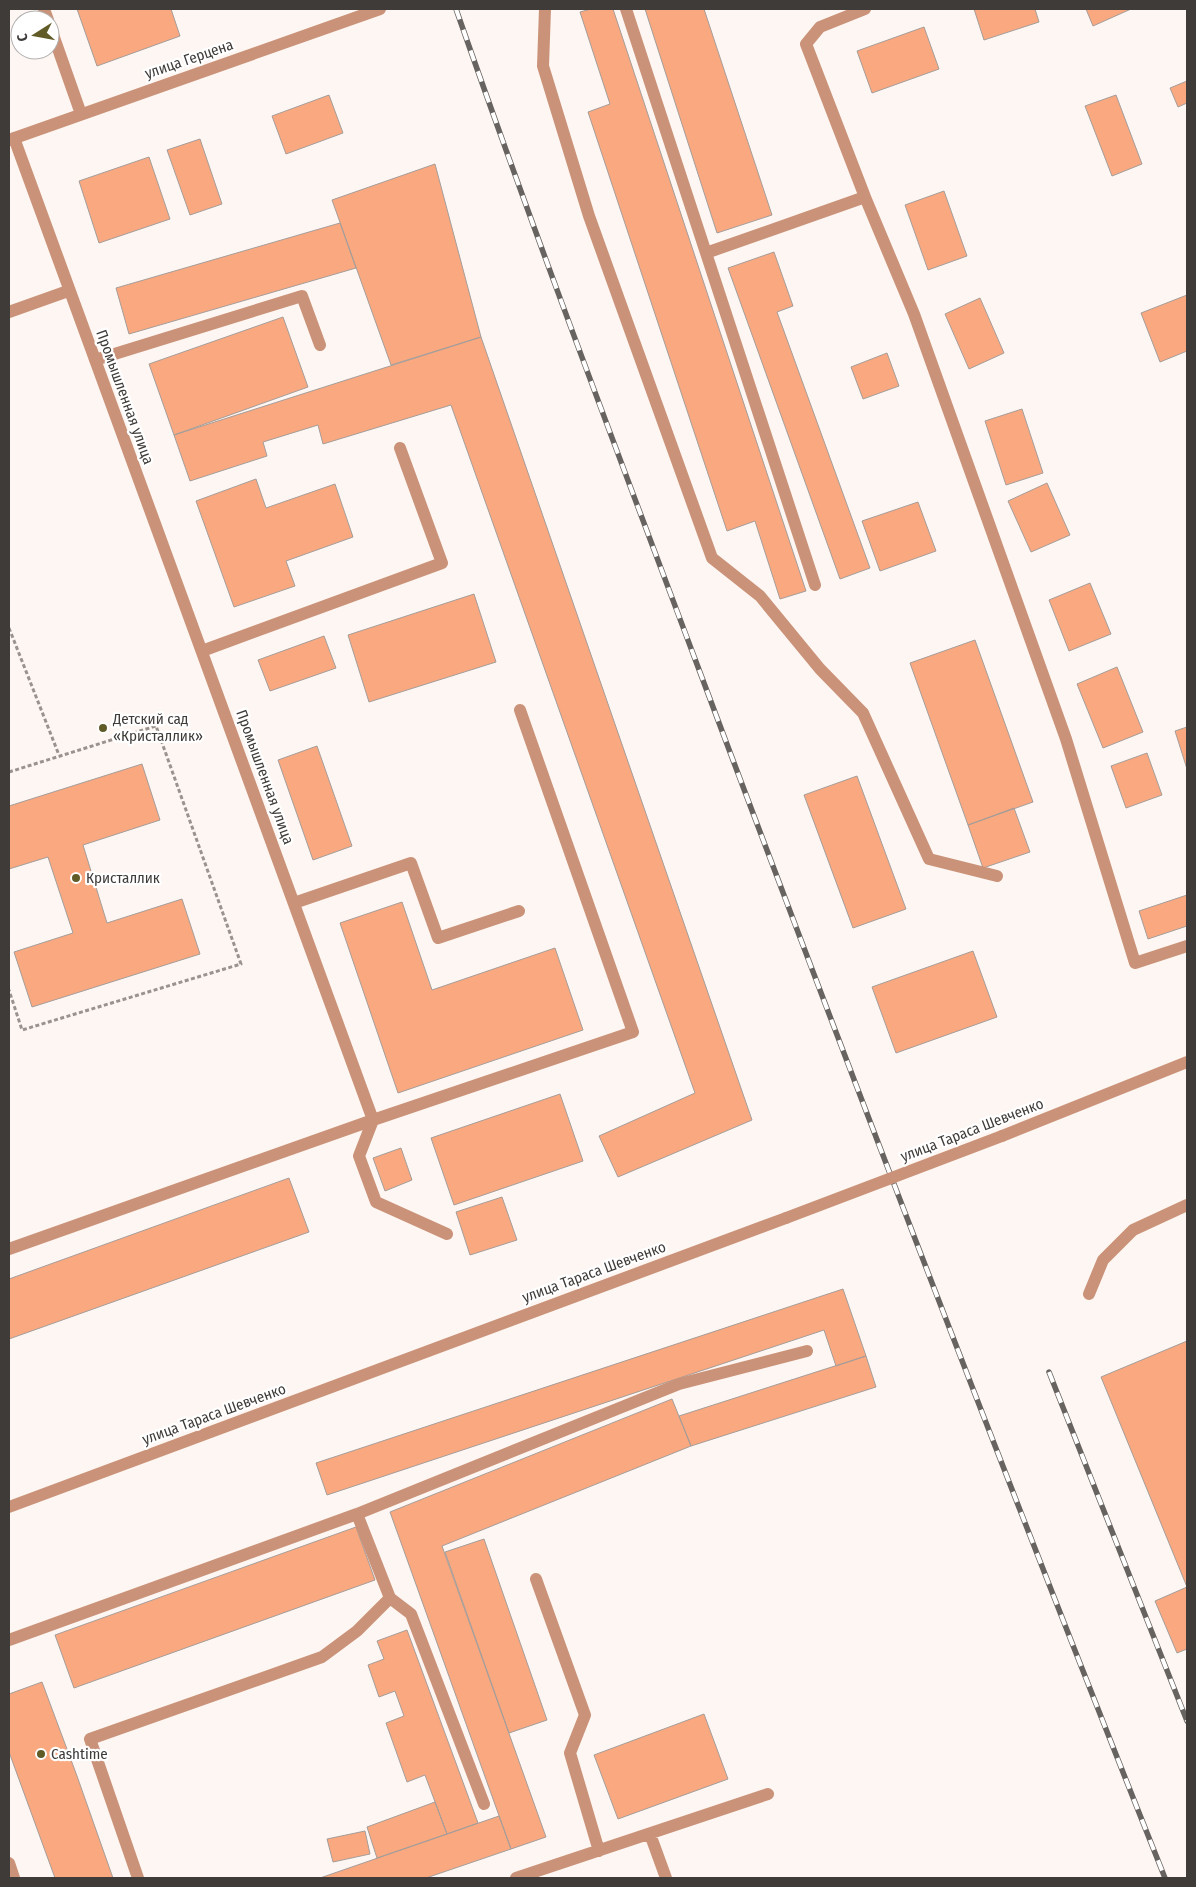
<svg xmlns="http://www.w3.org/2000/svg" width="1196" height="1887" viewBox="0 0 1196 1887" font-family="'Fira Sans Condensed',sans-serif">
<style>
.building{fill:#f9a87f;stroke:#a69d99}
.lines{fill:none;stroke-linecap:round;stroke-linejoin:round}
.path{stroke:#999390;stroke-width:3;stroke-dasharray:4 2.5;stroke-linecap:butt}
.minor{stroke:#ca9379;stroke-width:12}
.rail-casing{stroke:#676360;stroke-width:5.5}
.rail{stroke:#fff;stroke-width:4;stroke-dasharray:11;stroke-linecap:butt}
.minor-bridge{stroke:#ca9379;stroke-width:12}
.poi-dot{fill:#615b28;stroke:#fff;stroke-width:2}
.labels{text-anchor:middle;stroke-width:4.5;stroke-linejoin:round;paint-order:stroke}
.street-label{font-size:15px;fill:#3e3b39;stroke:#fff}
.poi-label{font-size:15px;fill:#3e3b39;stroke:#fff;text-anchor:start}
</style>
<rect width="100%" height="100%" fill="#fef6f2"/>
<path class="building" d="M77,9H171L180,36L97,66Z
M591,9H613L806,591L780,599L755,521L727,531L588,112L610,104L580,12Z
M645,9H704L772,215L717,233Z
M974,9H1035L1039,22L984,40Z
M1086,9H1131L1093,26Z
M924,27L939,69L872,93L857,51Z
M1187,81V103L1178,107L1170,88Z
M329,95L343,133L286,154L272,116Z
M1116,95L1142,164L1112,176L1085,106Z
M200,139L222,204L190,215L167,150Z
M149,157L170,219L99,243L79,181Z
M435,164L481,337L391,365L332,200Z
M944,191L967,256L928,270L905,205Z
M340,223L356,268L129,334L116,288Z
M774,252L793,306L777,312L870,568L840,579L728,268Z
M1187,295V351L1160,362L1141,313Z
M980,298L1004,353L969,369L945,314Z
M283,317L308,387L174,435L149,364Z
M481,337L752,1120L618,1177L599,1136L695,1093L451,405L323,444L318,425L263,442L267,456L190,481L174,435Z
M887,353L899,386L863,399L851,367Z
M1022,409L1043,473L1006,485L985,421Z
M256,479L266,508L335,484L353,537L286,561L295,586L234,607L196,501Z
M1047,483L1070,535L1031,552L1008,501Z
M918,502L936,551L880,571L862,521Z
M1090,583L1111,634L1069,651L1049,600Z
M474,594L496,662L369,702L348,635Z
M324,636L336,668L270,691L258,660Z
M975,640L1033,802L968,825L910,663Z
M1117,667L1143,732L1103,748L1077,684Z
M1187,727V769L1175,731Z
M317,746L352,846L313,860L278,760Z
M1147,753L1162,795L1126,808L1111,766Z
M142,764L160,820L83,845L107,923L182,899L200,954L32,1007L14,952L73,933L48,857L9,869V806Z
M857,776L906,909L853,928L804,795Z
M1014,808L1030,852L983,868L968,825Z
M1187,895V926L1148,939L1139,911Z
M402,902L432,990L555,948L583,1030L398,1093L340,923Z
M973,951L997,1017L896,1053L872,987Z
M560,1094L583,1161L454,1205L431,1138Z
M401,1148L412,1180L385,1191L373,1158Z
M289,1178L309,1232L9,1339V1279Z
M502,1197L517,1240L470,1255L456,1212Z
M843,1289L866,1356L836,1366L824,1330L327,1495L316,1463Z
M1187,1341V1587L1101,1377Z
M866,1356L876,1387L691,1446L679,1416Z
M672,1399L691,1446L442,1546L546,1837L511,1849L390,1512Z
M356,1527L375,1580L74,1688L55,1635Z
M484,1539L547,1720L509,1733L445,1552Z
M1187,1587V1649L1177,1653L1155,1601Z
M407,1630L478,1823L447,1834L425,1775L407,1782L386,1723L404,1716L395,1691L379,1697L368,1665L384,1659L377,1641Z
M42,1682L77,1776L113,1878H55L9,1752V1694Z
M704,1714L728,1779L618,1819L594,1755Z
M435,1802L447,1834L377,1858L367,1827Z
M499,1816L511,1849L426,1878H320Z
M365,1831L370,1854L333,1862L327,1839Z"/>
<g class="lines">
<path class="path" d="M9,628L59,755
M9,772L156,726L241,964L22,1030L9,990"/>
<path class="minor" d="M44,9L48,20
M545,9L543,66L589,216L712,558L760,596L820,669L863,713L929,859L997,876
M626,9L706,253L865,197
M865,9L820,27L806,44L865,197L914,314L1066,739L1135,963L1187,946
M50,26L81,114
M14,138L373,1120L359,1156L376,1202L447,1234
M9,140L380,9
M706,253L815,585
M9,312L68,291
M95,360L302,296L320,345
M202,651L442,563L400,448
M294,903L411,863L438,938L519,911
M1002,1136L1187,1062
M9,1249L373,1120L633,1032L520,710
M1089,1294L1103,1260L1133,1230L1187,1205
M9,1507L786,1218
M536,1579L585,1715L570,1753L599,1851
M390,1598L411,1614L484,1804
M9,1640L357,1514L679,1384L807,1351
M650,1834L666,1878
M9,1863L14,1878
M138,1878L90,1739L322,1657L357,1631L390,1598L357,1514
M516,1878L768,1794"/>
<defs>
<path id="rail" d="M456,9C532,227 614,443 695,659C848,1067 1004,1474 1165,1878
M1049,1372L1187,1721"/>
</defs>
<use href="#rail" class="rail-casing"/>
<use href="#rail" class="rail"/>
<path class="minor-bridge" d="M786,1218L1002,1136"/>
</g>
<g class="poi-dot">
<circle cx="103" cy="728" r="5"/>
<circle cx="76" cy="878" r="5"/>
<circle cx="41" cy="1754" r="5"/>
</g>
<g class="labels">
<g class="street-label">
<text transform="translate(189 59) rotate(-19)" y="5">улица Герцена</text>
<text transform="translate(125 397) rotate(70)" y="5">Промышленная улица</text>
<text transform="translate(265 777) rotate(70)" y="5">Промышленная улица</text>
<text transform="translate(972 1130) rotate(-21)" y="5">улица Тараса Шевченко</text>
<text transform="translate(594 1272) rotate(-20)" y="5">улица Тараса Шевченко</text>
<text transform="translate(214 1414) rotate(-20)" y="5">улица Тараса Шевченко</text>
</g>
<g class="poi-label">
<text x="113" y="724">Детский сад<tspan x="113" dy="17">«Кристаллик»</tspan></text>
<text x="86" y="883">Кристаллик</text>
<text x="51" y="1759">Cashtime</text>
</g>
</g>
<rect width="1196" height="1887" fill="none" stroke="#3e3b39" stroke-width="20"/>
<g transform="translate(35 35) rotate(259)"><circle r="24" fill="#ffffff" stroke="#b2b1b0"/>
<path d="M0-4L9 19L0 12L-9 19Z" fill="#615b28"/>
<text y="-8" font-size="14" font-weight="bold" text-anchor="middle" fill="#3e3b39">С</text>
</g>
</svg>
